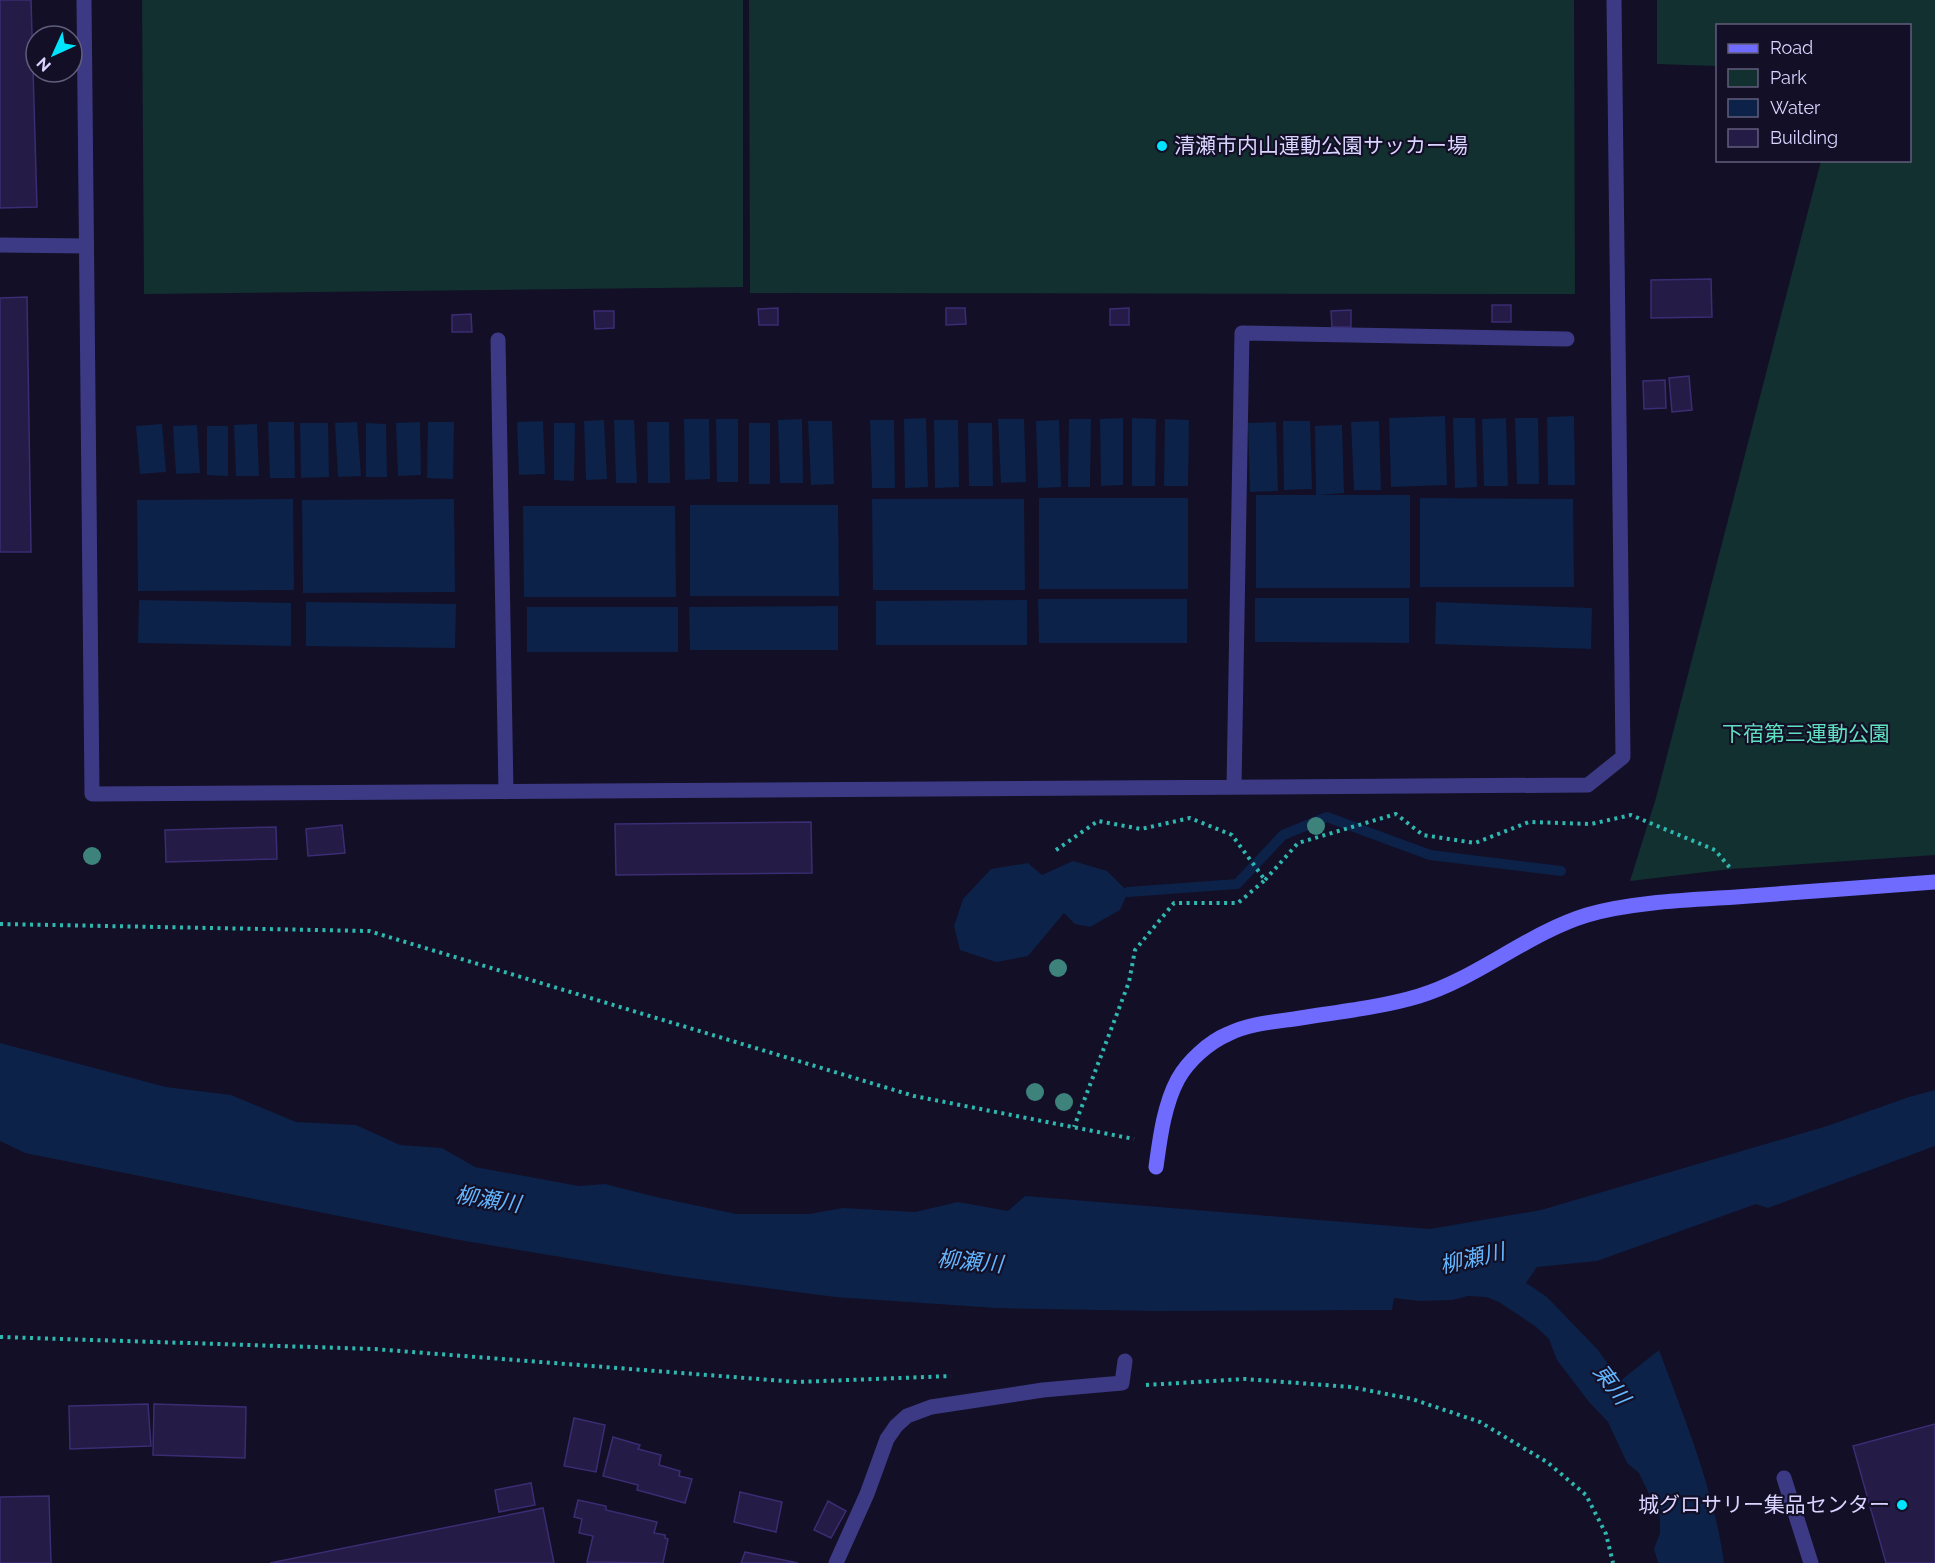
<svg xmlns="http://www.w3.org/2000/svg" width="1935" height="1563" viewBox="0 0 1935 1563" font-family="Raleway,'Noto Sans JP',sans-serif">
<style>
.green{fill:#12302f}
.water{fill:#0c2248}
.lines{fill:none;stroke-linecap:round;stroke-linejoin:round}
.stream{stroke:#0c2248;stroke-width:10}
.building{fill:#241b47;stroke:#3b2d73;stroke-width:1.5}
.path{stroke:#2fb8b0;stroke-width:4;stroke-dasharray:3 4.5;stroke-linecap:butt}
.lane{stroke:#3d3a85;stroke-width:15}
.street{stroke:#3d3a85;stroke-width:15}
.secondary{stroke:#6f6bff;stroke-width:15}
.tree{fill:#3d827b}
.poi-dot{fill:#00e5ff;stroke:#130f26;stroke-width:2}
.labels{text-anchor:middle;stroke-width:4.5;stroke-linejoin:round;paint-order:stroke}
.poi-label{font-size:21px;fill:#d9d4ff;stroke:#130f26;text-anchor:start}
.park-label{font-size:21px;fill:#5fe0c0;stroke:#130f26}
.water-label{font-size:22px;font-style:italic;fill:#62b6ff;stroke:#130f26}
</style>
<rect width="100%" height="100%" fill="#130f26"/>
<path class="green" d="M142,0H743V287L144,294Z
M749,0H1574L1575,294L750,293Z
M1657,0H1935V855L1731,869L1630,881L1656,798L1821,161L1910,160V26H1718L1717,66L1657,64Z"/>
<path class="water" d="M1445,416L1447,485L1391,487L1389,418Z
M1574,416L1575,485H1548L1547,417Z
M926,418L928,487L905,488L904,419Z
M1123,418V485L1101,486L1100,419Z
M1132,418L1156,419L1155,486H1132Z
M1453,418H1475L1477,487L1455,488Z
M1506,418L1508,486H1484L1482,419Z
M1515,418H1538L1539,484H1517Z
M684,419H709L710,479L685,480Z
M716,419H738V482H717Z
M802,419L803,483H780L778,420Z
M998,419H1024L1026,482L1001,483Z
M1069,419H1091L1090,487H1068Z
M1165,419L1189,420L1188,486H1164Z
M604,420L607,479L586,480L584,421Z
M614,420H634L637,483H616Z
M870,420H894L895,488H872Z
M934,420H958L959,487L935,488Z
M1059,420L1061,487L1038,488L1036,421Z
M543,421L545,474L519,475L517,422Z
M808,421H832L834,484L811,485Z
M1283,421H1310L1312,489L1284,490Z
M1379,421L1381,490H1354L1351,422Z
M268,422H294L295,478H270Z
M357,422L361,476L338,477L335,423Z
M420,422L421,475L398,476L396,423Z
M428,422H454L453,479L427,478Z
M647,422H669L670,483H648Z
M1276,422L1278,491L1250,492L1248,423Z
M300,423H328L329,477L301,478Z
M366,423L386,424L387,477H366Z
M554,423H575L574,481L554,480Z
M749,423H770V484H749Z
M968,423H992L993,486H969Z
M162,424L166,472L140,474L136,426Z
M257,424L259,476H236L234,425Z
M197,425L200,473L176,474L173,426Z
M1342,425L1344,493L1319,495H1410V588H1256V495H1316L1315,426Z
M207,426H228V476L207,475Z
M1039,498H1188V589H1039Z
M1420,498L1573,499L1574,587H1420Z
M293,499L294,590L138,591L137,500Z
M454,499L455,592L303,593L302,500Z
M872,499H1024L1025,590H873Z
M690,505H838L839,596H690Z
M523,506H675L676,597H524Z
M1255,598H1409V643L1255,642Z
M1038,599H1187V643H1039Z
M139,600L291,603V646L138,643Z
M1027,600V645H876V601Z
M306,602L456,604L455,648L306,646Z
M1436,602L1592,608L1591,649L1435,644Z
M838,606V650H690L689,607Z
M527,607H678V652H527Z
M1073,861L1107,871L1128,892L1120,910L1090,927L1075,924L1064,913L1028,956L996,962L960,950L954,926L963,899L991,869L1028,863L1042,875Z
M0,1043L166,1087L231,1095L296,1122L356,1125L400,1145L442,1148L475,1167L579,1186L605,1184L656,1197L736,1214H809L843,1208L915,1212L958,1202L1008,1211L1025,1196L1430,1229L1541,1210L1827,1126L1909,1097L1935,1090V1146L1768,1208L1756,1204L1597,1261L1537,1267L1526,1283L1547,1297L1598,1350L1620,1381L1659,1350C1685,1420 1714,1489 1724,1563H1658L1654,1549L1660,1533V1517L1639,1473L1627,1463L1608,1422L1589,1402L1557,1360L1549,1339L1535,1326L1499,1302L1486,1297L1468,1296L1452,1300L1420,1301L1394,1298L1392,1310L1156,1311L996,1308L835,1297L675,1276L459,1240L25,1153L0,1141Z"/>
<g class="lines">
<path class="stream" d="M1128,892L1237,884L1283,835L1327,817L1430,855L1561,871"/>
</g>
<path class="building" d="M0,0H31L37,207L0,208Z
M1711,279L1712,317L1651,318V280Z
M27,297L31,552H0V298Z
M1492,305H1511V322H1492Z
M778,308V325H759L758,309Z
M946,308H965L966,324L946,325Z
M1129,308V325H1110V309Z
M1351,310V327H1332L1331,311Z
M594,311H614V328L595,329Z
M471,314L472,332H452V315Z
M1689,376L1692,410L1672,412L1669,378Z
M1665,380L1666,408L1644,409L1643,381Z
M811,822L812,873L616,875L615,824Z
M342,825L345,853L308,856L306,829Z
M276,827L277,859L166,862L165,830Z
M148,1404L151,1446L70,1449L69,1406Z
M154,1404L246,1407L245,1458L153,1455Z
M574,1418L605,1425L596,1472L564,1466Z
M1935,1424V1563H1886L1853,1446Z
M613,1437L640,1445L638,1449L661,1455L659,1465L680,1471L679,1476L692,1479L685,1503L637,1490L638,1485L603,1476Z
M531,1483L535,1505L499,1512L495,1490Z
M740,1492L782,1502L776,1532L734,1522Z
M49,1496L51,1563H0V1497Z
M578,1500L606,1506V1510L657,1522L654,1533L665,1535V1538L668,1539L663,1563L587,1562L593,1536L579,1533L582,1519L574,1517Z
M828,1501L846,1511L831,1538L814,1530Z
M543,1508L554,1563H270Z
M745,1552L798,1563H741Z"/>
<g class="lines">
<path class="path" d="M1056,850L1098,821L1141,829L1190,818L1232,835L1265,880L1238,903H1174L1135,950L1129,982L1074,1127
M1265,880L1298,843L1396,814L1423,835L1475,843L1529,822L1591,824L1631,815L1715,850L1731,869
M0,924L369,931L914,1096L1134,1139
M0,1337L374,1349L797,1382L951,1376
M1146,1385L1245,1379L1351,1387L1412,1399L1480,1422L1547,1462L1586,1495L1606,1534L1613,1563"/>
<path class="lane" d="M84,0L92,794L1588,785L1623,757L1614,0
M0,245L86,246
M498,340L506,792
M1234,787L1242,333L1567,339
M1784,1478L1811,1563"/>
<path class="street" d="M836,1563L867,1494L887,1439L896,1426L907,1416L931,1407L1043,1390L1122,1383L1125,1361"/>
<path class="secondary" d="M1156,1167C1160,1138 1164,1105 1178,1079C1188,1061 1209,1042 1228,1034C1248,1024 1272,1022 1294,1019C1336,1012 1379,1008 1419,996C1478,978 1528,933 1587,915C1631,902 1689,900 1736,897C1802,892 1869,887 1935,882"/>
</g>
<g class="tree">
<circle cx="1316" cy="826" r="9"/>
<circle cx="92" cy="856" r="9"/>
<circle cx="1058" cy="968" r="9"/>
<circle cx="1035" cy="1092" r="9"/>
<circle cx="1064" cy="1102" r="9"/>
</g>
<g class="poi-dot">
<circle cx="1162" cy="146" r="6"/>
<circle cx="1902" cy="1505" r="6"/>
</g>
<g class="labels">
<g class="poi-label">
<text x="1174" y="153">清瀬市内山運動公園サッカー場</text>
<text x="1890" y="1512" text-anchor="end">城グロサリー集品センター</text>
</g>
<g class="park-label">
<text x="1806" y="741">下宿第三運動公園</text>
</g>
<g class="water-label">
<text transform="translate(488 1199) rotate(9)" y="8">柳瀬川</text>
<text transform="translate(1472 1258) rotate(-13)" y="8">柳瀬川</text>
<text transform="translate(970 1261) rotate(5)" y="8">柳瀬川</text>
<text transform="translate(1612 1384) rotate(53)" y="8">東川</text>
</g>
</g>
<rect x="1716" y="24" width="195" height="138" fill="#130f26" stroke="#625e7d" stroke-width="1.5"/>
<rect x="1728" y="44" width="30" height="9" fill="#6f6bff" stroke="#625e7d" stroke-width="1.5"/>
<text x="1770" y="54" font-size="18" fill="#d9d4ff">Road</text>
<rect x="1728" y="69" width="30" height="18" fill="#12302f" stroke="#625e7d" stroke-width="1.5"/>
<text x="1770" y="84" font-size="18" fill="#d9d4ff">Park</text>
<rect x="1728" y="99" width="30" height="18" fill="#0c2248" stroke="#625e7d" stroke-width="1.5"/>
<text x="1770" y="114" font-size="18" fill="#d9d4ff">Water</text>
<rect x="1728" y="129" width="30" height="18" fill="#241b47" stroke="#625e7d" stroke-width="1.5"/>
<text x="1770" y="144" font-size="18" fill="#d9d4ff">Building</text>
<g transform="translate(54 54) rotate(225)"><circle r="28" fill="#130f26" stroke="#625e7d" stroke-width="1.5"/>
<path d="M0-4.5L10 22L0 15L-10 22Z" fill="#00e5ff"/>
<text y="-9" font-size="16" font-weight="bold" text-anchor="middle" fill="#d9d4ff">N</text>
</g>
</svg>
